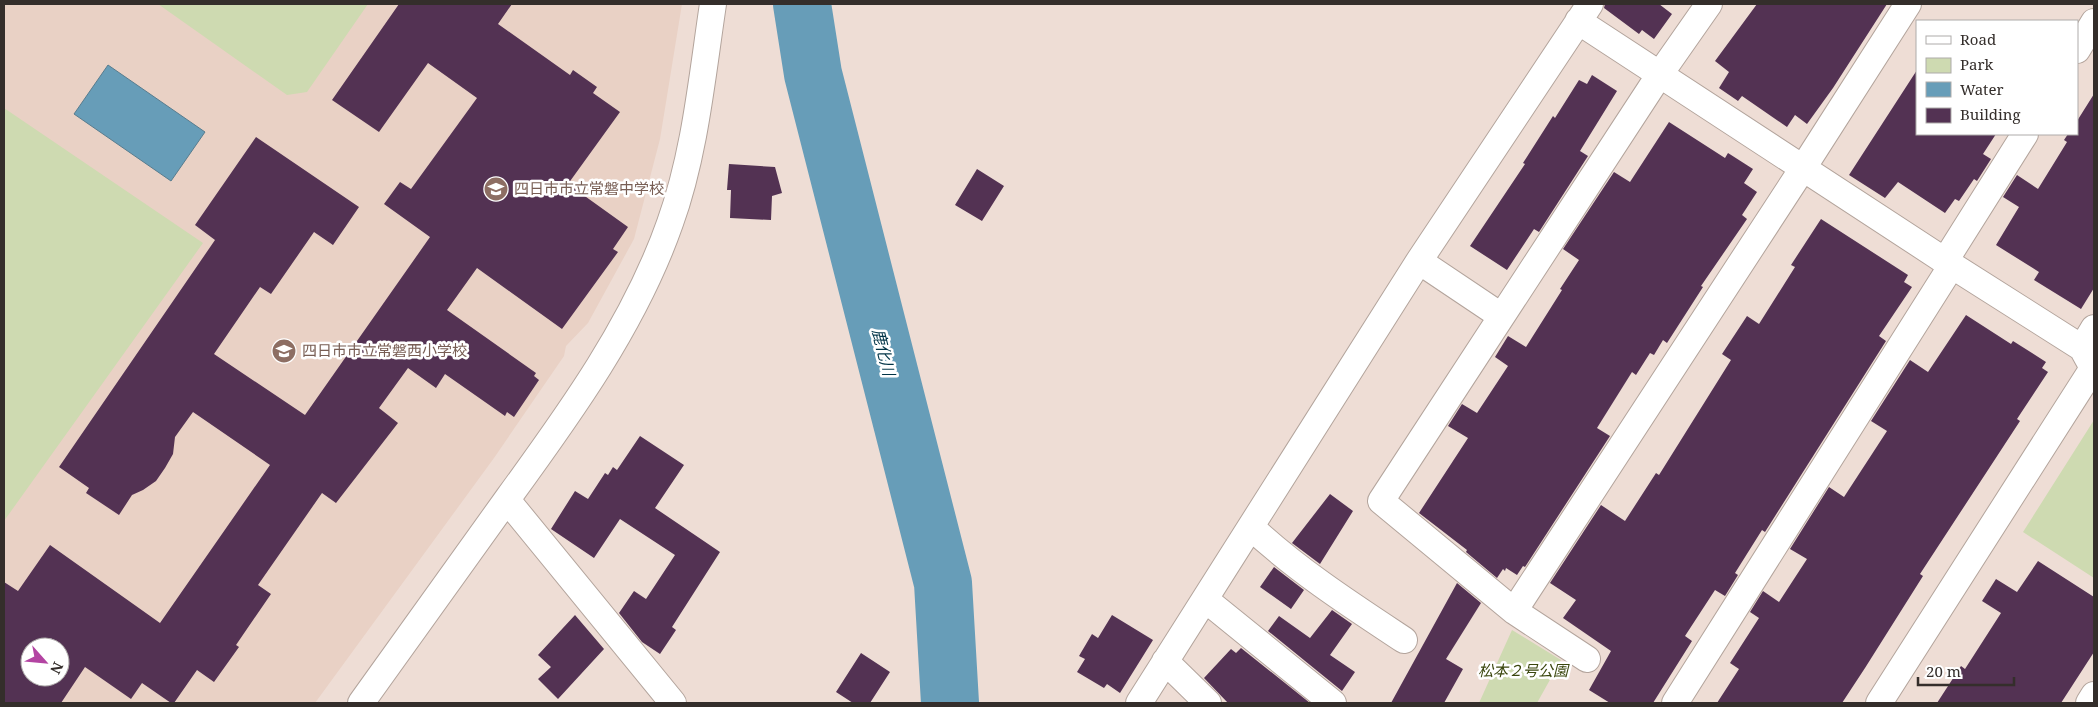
<svg xmlns="http://www.w3.org/2000/svg" width="2098" height="707" viewBox="0 0 2098 707" font-family="'Noto Serif','Noto Sans JP',serif">
<style>
.built{fill:#e9d1c5;fill-rule:evenodd}
.green{fill:#cedab1}
.water{fill:#679db8;stroke:#587c8e}
.lines{fill:none;stroke-linecap:round;stroke-linejoin:round}
.river{stroke:#679db8;stroke-width:58}
.building{fill:#533253;fill-rule:evenodd}
.street-casing{stroke:#b3a49c;stroke-width:28}
.street{stroke:#fff;stroke-width:26}
.labels{text-anchor:middle;stroke-width:5;stroke-linejoin:round;paint-order:stroke}
.education-label{font-size:15px;fill:#785e54;stroke:#fff;text-anchor:start}
.park-label{font-size:15px;font-style:italic;fill:#3a460d;stroke:#fff}
.water-label{font-size:16px;font-style:italic;fill:#013346;stroke:#fff}
</style>
<rect width="100%" height="100%" fill="#eeddd5"/>
<path class="built" d="M4,4H682L660,139L634,239L588,323L566,346L564,356L494,458L315,703H4ZM30,647H60V677H30Z"/>
<path class="green" d="M158,4H368L307,92L287,95Z
M4,108L203,243L4,521Z
M2094,420V578L2023,532Z
M1512,630L1561,660L1537,703H1479Z"/>
<path class="water" d="M108,65L205,132L171,181L74,114Z"/>
<g class="lines">
<path class="river" d="M802,4L813,74L943,583L950,703"/>
</g>
<path class="building" d="M399,4H512L498,24L570,75L573,70L597,87L593,93L620,112L568,184L628,227L613,249L618,252L562,329L477,268L447,310L536,373L534,376L539,380L514,417L507,412L505,416L445,374L436,388L408,368L379,408L398,423L336,503L322,493L258,585L271,594L236,645L239,647L214,682L197,670L174,703H171L142,683L131,699L85,667L61,703H4V582L18,591L50,545L160,623L270,465L193,412L175,437L173,454L165,468L156,481L143,490L132,495L119,515L86,493L89,488L59,467L215,240L195,225L256,137L359,207L333,245L314,232L271,294L260,287L214,354L305,415L430,237L384,204L400,182L411,189L477,98L428,63L379,132L332,100ZM30,647H60V677H30Z
M1605,4H1659L1672,14L1654,39L1642,30L1639,34L1604,8Z
M1757,4H1887L1833,88L1807,124L1795,115L1787,127L1742,96L1738,101L1719,88L1729,72L1715,61Z
M1917,70V134H1996L1983,154L1991,159L1977,181L1974,179L1959,201L1955,199L1945,213L1898,182L1885,198L1849,175Z
M1592,75L1617,91L1580,151L1588,156L1539,232L1534,229L1507,270L1470,246L1525,164L1523,163L1553,116L1555,118L1579,80L1587,84Z
M2094,94V288L2081,309L2034,280L2039,272L1996,245L2019,207L2003,197L2017,175L2038,189L2067,142L2064,140L2068,134H2077V121Z
M1669,122L1725,158L1728,153L1753,169L1744,183L1757,192L1742,215L1747,219L1701,286L1703,287L1667,343L1663,340L1654,355L1650,353L1636,375L1632,372L1597,428L1610,436L1525,567L1523,566L1517,575L1506,568L1505,571L1503,569L1497,578L1466,552L1467,550L1419,513L1468,438L1448,426L1462,404L1477,413L1508,366L1495,357L1508,336L1526,347L1562,290L1560,289L1579,260L1563,249L1614,172L1630,182Z
M729,164L775,167L782,193L772,196L771,220L730,218L731,190H727Z
M977,169L1004,186L982,221L955,205Z
M1821,219L1908,275L1904,282L1912,287L1879,336L1886,341L1765,532L1762,530L1735,573L1738,575L1725,596L1715,590L1685,636L1692,641L1653,703H1610L1589,690L1611,651L1563,618L1576,600L1550,583L1601,505L1625,521L1656,473L1659,475L1731,360L1722,354L1747,316L1759,324L1795,267L1791,265Z
M1966,315L2011,344L2013,341L2046,362L2042,368L2048,372L2017,419L2020,421L1920,574L1923,576L1865,668L1842,703H1717L1739,669L1730,663L1759,618L1750,612L1763,591L1779,602L1807,559L1790,549L1829,487L1844,497L1887,431L1871,421L1910,360L1928,372Z
M640,436L684,465L655,508L720,552L672,627L676,630L660,654L642,642L619,613L634,591L646,599L675,555L620,519L594,558L551,529L575,491L588,499L605,473L608,475L613,467L617,470Z
M1330,494L1353,511L1320,564L1292,543Z
M2038,561L2094,597V652L2061,703H1937L1961,666L1965,669L2001,613L1982,601L1996,579L2017,592Z
M1274,567L1304,590L1291,609L1260,587Z
M1457,583L1481,603L1446,659L1463,669L1444,703H1391Z
M1332,610L1352,624L1330,655L1355,672L1342,691L1268,631L1279,616L1310,638Z
M575,615L604,649L558,699L538,679L551,667L538,655Z
M1112,615L1153,640L1120,693L1107,684L1104,688L1077,672L1085,659L1079,656L1092,634L1098,638Z
M1241,648L1310,703H1228L1204,678L1231,649L1236,653Z
M861,653L890,672L870,703H853L836,692Z"/>
<g class="lines">
<defs>
<path id="street" d="M1578,21L1945,261L2082,348L2094,328
M2077,50L2094,22
M1419,261L1501,316
M1945,261L2025,134
M507,500L673,703
M1251,527C1297,570 1351,605 1404,640
M1206,600L1333,703
M1514,611L1803,168L1908,4
M1587,659L1514,611L1381,501L1660,74L1709,4
M1165,661L1208,703
M361,703C410,635 459,567 508,498C570,413 635,323 670,223C695,154 702,77 713,4
M1139,703L1419,261L1590,4
M1675,703L1952,265
M1879,703L2093,368L2082,348
M2089,703L2094,695"/>
</defs>
<use href="#street" class="street-casing"/>
<use href="#street" class="street"/>
</g>
<defs>
<symbol id="school-disc" viewBox="-11 -11 22 22"><circle r="9.5" fill="#8d6e63" stroke="#fff"/><path d="M0-5L7-2L0 1L-7-2ZM-4 1L0 2.5L4 1V4Q0 6-4 4Z" fill="#fff"/></symbol>
</defs>
<g fill-rule="evenodd">
<use href="#school-disc" x="482" y="175" width="28" height="28"/>
<use href="#school-disc" x="270" y="337" width="28" height="28"/>
</g>
<g class="labels">
<g class="education-label">
<text x="514" y="194">四日市市立常磐中学校</text>
<text x="302" y="356">四日市市立常磐西小学校</text>
</g>
<g class="park-label">
<text x="1523" y="676">松本２号公園</text>
</g>
<g class="water-label">
<text transform="translate(884 352) rotate(76)" y="6">鹿化川</text>
</g>
</g>
<rect width="2098" height="707" fill="none" stroke="#342e2b" stroke-width="10"/>
<rect x="1916" y="20" width="162" height="115" fill="#ffffff" stroke="#aeabaa"/>
<rect x="1926" y="36" width="25" height="8" fill="#ffffff" stroke="#aeabaa"/>
<text x="1960" y="45" font-size="15" fill="#342e2b">Road</text>
<rect x="1926" y="58" width="25" height="15" fill="#cedab1" stroke="#aeabaa"/>
<text x="1960" y="70" font-size="15" fill="#342e2b">Park</text>
<rect x="1926" y="82" width="25" height="15" fill="#679db8" stroke="#aeabaa"/>
<text x="1960" y="95" font-size="15" fill="#342e2b">Water</text>
<rect x="1926" y="108" width="25" height="15" fill="#533253" stroke="#aeabaa"/>
<text x="1960" y="120" font-size="15" fill="#342e2b">Building</text>
<g transform="translate(45 662) rotate(117)"><circle r="24" fill="#ffffff" stroke="#aeabaa"/>
<path d="M0-4L9 19L0 12L-9 19Z" fill="#b344a2"/>
<text y="-8" font-size="14" font-weight="bold" text-anchor="middle" fill="#342e2b">N</text>
</g>
<path d="M1918 677v8h96v-8" fill="none" stroke="#342e2b" stroke-width="2.5"/>
<text x="1926" y="677" font-size="15" fill="#342e2b" stroke="#ffffff" stroke-width="4" paint-order="stroke">20 m</text>
</svg>
